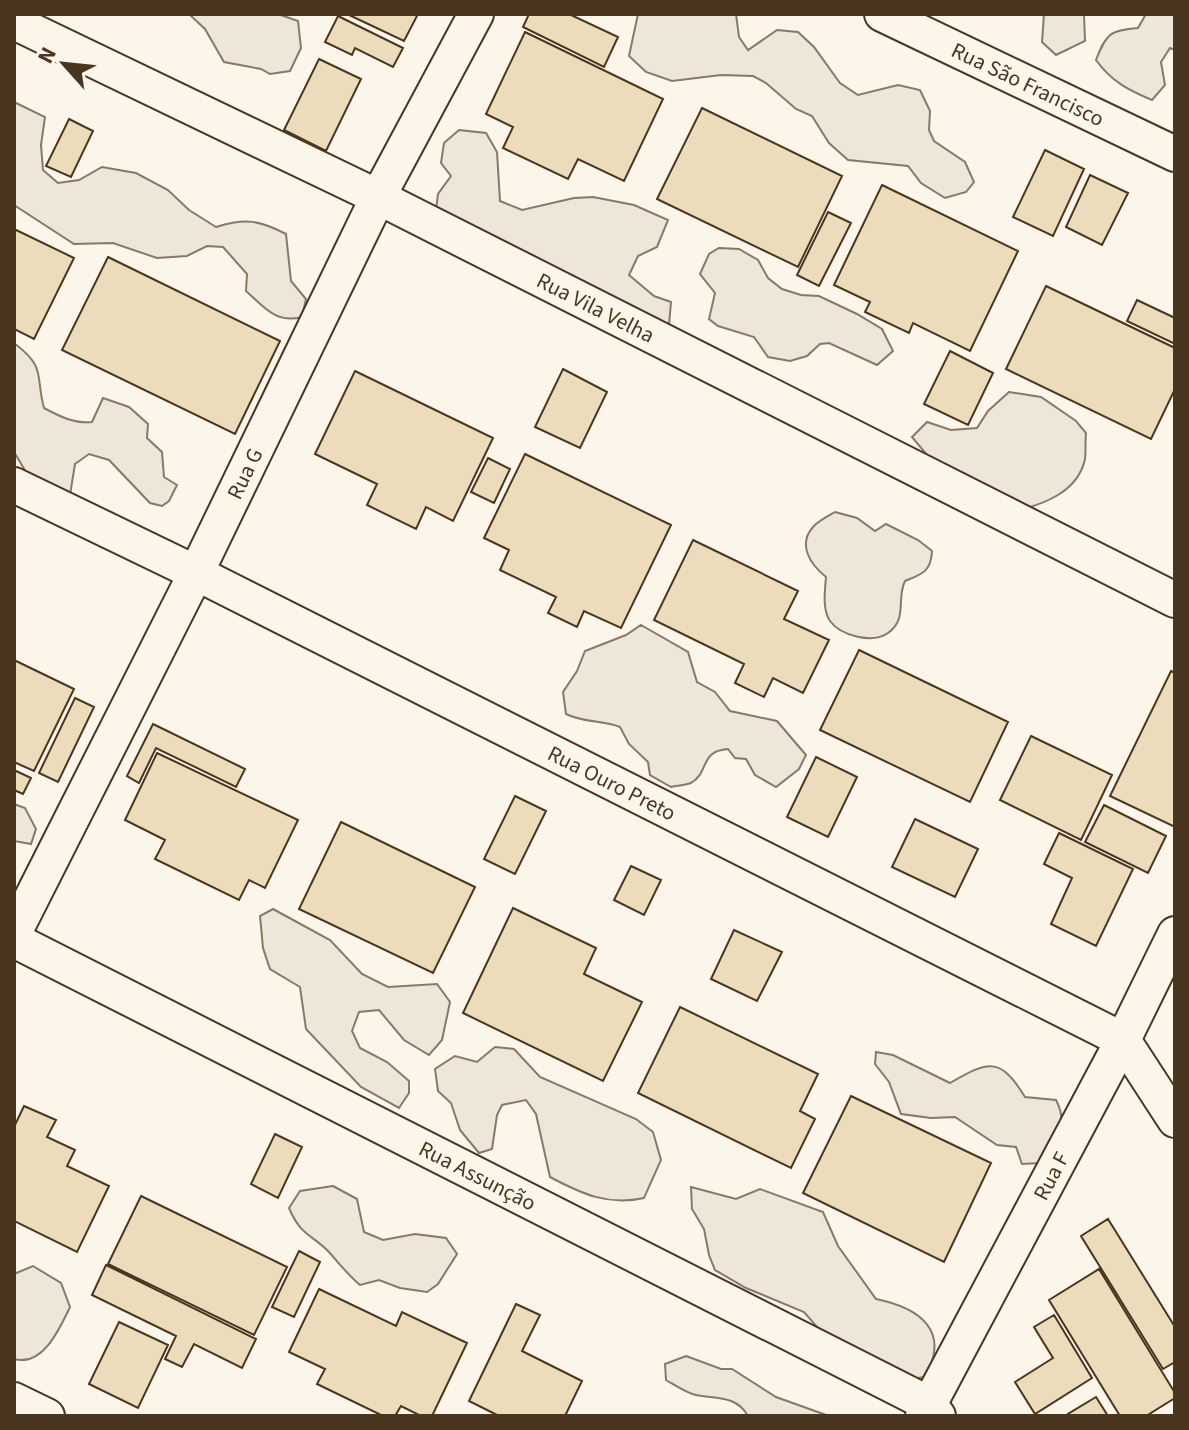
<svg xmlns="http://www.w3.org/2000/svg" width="1189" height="1430" viewBox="0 0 1189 1430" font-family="'Source Sans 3',sans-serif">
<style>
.green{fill:#ede6d9;stroke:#887966;stroke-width:2}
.building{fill:#ecdcbc;stroke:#4a3520;stroke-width:2}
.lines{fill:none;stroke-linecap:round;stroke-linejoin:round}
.street-casing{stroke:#4a3520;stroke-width:38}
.street{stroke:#fbf6e9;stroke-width:34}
.labels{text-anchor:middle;stroke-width:6;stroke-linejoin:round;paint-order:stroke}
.street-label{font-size:22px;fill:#4a3520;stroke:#fbf6e9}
</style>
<rect width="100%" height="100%" fill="#fbf6e9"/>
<path class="green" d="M189,14H278L298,21L301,48L290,71L270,74L261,69L224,62L205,29Z
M638,14H736L739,37L748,50L777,30L798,32L814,47L840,83L858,95L898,85L920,90L930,111L929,130L934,141L965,162L974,182L966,192L945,198L921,183L908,166L848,160L829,143L812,116L796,109L766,83L753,76L721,75L672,81L646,72L629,56Z
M1044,14H1084L1085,41L1056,55L1042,42Z
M1146,14H1175V50L1170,48L1161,62L1165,85L1152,100C1128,90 1111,81 1096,60C1106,34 1110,30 1138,28Z
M14,102L45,117L41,145L43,170L58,183L79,180L102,167L136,173L168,190L189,210L216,227C246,218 259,220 286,234L291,281L306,299L302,317C276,324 264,307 246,291L247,274L223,247L207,246L187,256L157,258L113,243L74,244L14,205Z
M459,130L486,133L497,152L500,201L522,210L574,198L593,197L634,205L668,220L657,247L638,256L629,275L654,296L671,302L669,325L656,332L435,218L438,194L451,176L441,163L444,143Z
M719,248L739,249L758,260L768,278L782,289L801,295L819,296L857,314L882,329L893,351L877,365L829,343L820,344L807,356L790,361L768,357L754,337L718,326L709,319L715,293L700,274L709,254Z
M14,343C47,368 35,375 44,408C59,416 74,424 92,422L103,398L129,407L148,424L147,438L162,452L164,477L177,485L169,501L162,506L150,503L109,460L89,454L75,464L70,495L32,482L14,452Z
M1009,392L1041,397L1076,421L1086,433C1085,441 1086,451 1085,459C1078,492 1044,504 1016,511L942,473L912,437L927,422L951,430L977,428L988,411Z
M835,512L857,518L875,531L886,524L918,540L932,551C931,572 922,574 905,581C896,599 908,619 888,633C873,644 841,636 830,621C822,609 825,590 826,577C811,565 797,545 813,527C818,521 828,516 835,512Z
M641,625L688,652L697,682L715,692L730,711L777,721L806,755L799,769L776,787L755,775L746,759L735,758L728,749C699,751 710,772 691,783C685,785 676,786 671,787L650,775L648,762L629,744L620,727C602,720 584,723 566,714L563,692L577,671L585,651L626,635Z
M14,804L25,808L36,829L31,844L14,841Z
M273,909L330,940L362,974L388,987L437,984L450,1002L442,1040L429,1055L404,1040L379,1010L359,1012L352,1031L360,1048L387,1062L409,1081V1093L399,1108L361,1087L306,1029L300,987L270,969L263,948L260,916Z
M495,1047L514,1049L540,1077L636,1119L653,1132L661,1160L644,1198C608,1206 582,1194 550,1177L536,1114L526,1100L502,1105L497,1115L492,1149L479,1153L460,1130L451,1103L438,1091L435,1069L455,1056L477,1062Z
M876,1052L893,1055L950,1083C988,1061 1000,1056 1025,1097L1056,1100C1070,1127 1055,1139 1040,1163L1022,1164L1016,1147L997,1145L955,1117L931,1118L901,1114L889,1082L875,1064Z
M333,1186L357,1199L364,1232L383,1240L415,1234L446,1238L457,1254L438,1284L427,1292L400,1288L379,1280L360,1285C347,1274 339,1263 328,1251C310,1233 301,1236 289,1208L300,1191Z
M691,1187L736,1199L760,1189L823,1212L838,1246L876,1299C920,1308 951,1331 925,1377L910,1379L833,1345L804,1312L746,1288L715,1270L709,1255L704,1229L692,1209Z
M33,1266L61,1283L70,1307C60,1328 43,1367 14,1359V1274Z
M686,1356L721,1369H732L776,1397L829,1416H748C736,1395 716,1399 696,1395C686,1393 675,1385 666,1380L665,1364Z"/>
<path class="building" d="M347,14H418L404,41Z
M529,14H569L618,37L604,67L523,27Z
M338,16L403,48L393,67L355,48L352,55L325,42Z
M525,32L663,99L624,181L578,159L568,179L503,148L513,127L486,114Z
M319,59L361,79L326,151L284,130Z
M702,108L842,176L798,267L657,199Z
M69,119L93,131L71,177L46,166Z
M1045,150L1084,169L1053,236L1013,217Z
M1090,175L1128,193L1102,245L1066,227Z
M882,185L1018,251L970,351L913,323L909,333L865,312L870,302L834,285Z
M828,212L851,223L819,286L797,275Z
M14,229L74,258L34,339L14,329Z
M108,257L280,341L235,434L62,350Z
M1046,286L1175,348V389L1151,439L1006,369Z
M1137,300L1175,318V344L1127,321Z
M950,351L993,373L968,425L924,404Z
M563,369L607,392L580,448L535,427Z
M355,371L493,438L453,521L426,507L416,529L367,505L377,484L315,454Z
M525,454L671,525L621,628L584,611L577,627L548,613L556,597L500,570L509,550L484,538Z
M488,458L510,469L494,503L471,492Z
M693,540L798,591L784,619L829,640L803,693L773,678L764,697L735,683L744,664L654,620Z
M859,650L1008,722L970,802L820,730Z
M14,660L74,689L34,771L14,762Z
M1171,671L1175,673V827L1110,796Z
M75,698L94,707L58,782L39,773Z
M153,724L245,769L236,787L156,748L139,783L127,776Z
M1031,736L1112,775L1081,840L1000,800Z
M157,753L298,820L265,888L249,880L239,900L155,859L165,840L125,820Z
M816,757L857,777L828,837L787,817Z
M14,770L31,778L23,794L14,790Z
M515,796L546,811L515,874L484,859Z
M1104,805L1166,836L1148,873L1085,842Z
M915,819L978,849L955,897L892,867Z
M341,822L475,887L433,973L299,909Z
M1059,833L1133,869L1096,946L1051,924L1072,878L1044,864Z
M631,866L661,880L644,915L614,900Z
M513,908L596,948L584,974L642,1002L603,1081L463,1013Z
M734,930L782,952L757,1001L711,979Z
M680,1007L818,1074L800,1111L815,1119L791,1168L638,1093Z
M851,1096L991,1163L944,1262L803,1193Z
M24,1106L56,1120L47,1137L75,1150L67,1166L109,1186L77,1252L14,1221V1127Z
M275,1134L302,1147L278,1198L251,1184Z
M141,1196L287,1267L254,1335L108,1264Z
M1108,1219L1175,1327V1362L1163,1369L1081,1236Z
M299,1251L320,1262L294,1317L272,1307Z
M106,1265L256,1339L242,1368L194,1344L182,1367L165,1359L176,1336L92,1295Z
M1099,1269L1175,1393V1398L1146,1416H1120L1049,1300Z
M319,1289L396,1326L402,1312L467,1343L432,1416H421L401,1406L395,1416H383L317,1384L325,1369L289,1352Z
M516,1304L540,1315L522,1351L582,1381L565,1416H499L469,1401Z
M1054,1315L1092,1378L1035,1414L1015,1382L1053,1358L1034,1327Z
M119,1322L168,1345L138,1408L89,1384Z
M1096,1397L1108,1416H1069L1068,1414Z"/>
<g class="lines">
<defs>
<g id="street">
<path id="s1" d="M882,14L1175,154"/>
<path id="s2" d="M14,22L378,197L1175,600"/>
<path id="s3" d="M14,485L196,573L1123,1040L1175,1120"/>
<path id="s4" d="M14,933L196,573L378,197L476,14"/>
<path id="s5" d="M14,940L929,1404L938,1416"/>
<path d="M14,1400L47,1416"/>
<path id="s6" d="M923,1416L1123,1040L1175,934"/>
</g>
</defs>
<use href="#street" class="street-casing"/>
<use href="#street" class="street"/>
</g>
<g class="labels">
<g class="street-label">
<text dy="8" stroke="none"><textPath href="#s1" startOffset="162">Rua São Francisco</textPath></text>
<text dy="8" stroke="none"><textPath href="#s2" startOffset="648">Rua Vila Velha</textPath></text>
<text dy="8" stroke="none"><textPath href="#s4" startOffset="514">Rua G</textPath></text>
<text dy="8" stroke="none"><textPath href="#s3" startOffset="668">Rua Ouro Preto</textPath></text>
<text dy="8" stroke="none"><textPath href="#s5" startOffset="520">Rua Assunção</textPath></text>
<text dy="8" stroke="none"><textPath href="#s6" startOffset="272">Rua F</textPath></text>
</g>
</g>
<rect width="1189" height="1430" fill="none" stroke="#4a3520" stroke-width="32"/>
<g transform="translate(64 64) rotate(297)" stroke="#fbf6e9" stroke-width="6" paint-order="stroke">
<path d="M0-6L14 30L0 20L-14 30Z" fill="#4a3520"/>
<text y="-12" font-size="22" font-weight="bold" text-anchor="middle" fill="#4a3520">N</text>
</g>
</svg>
